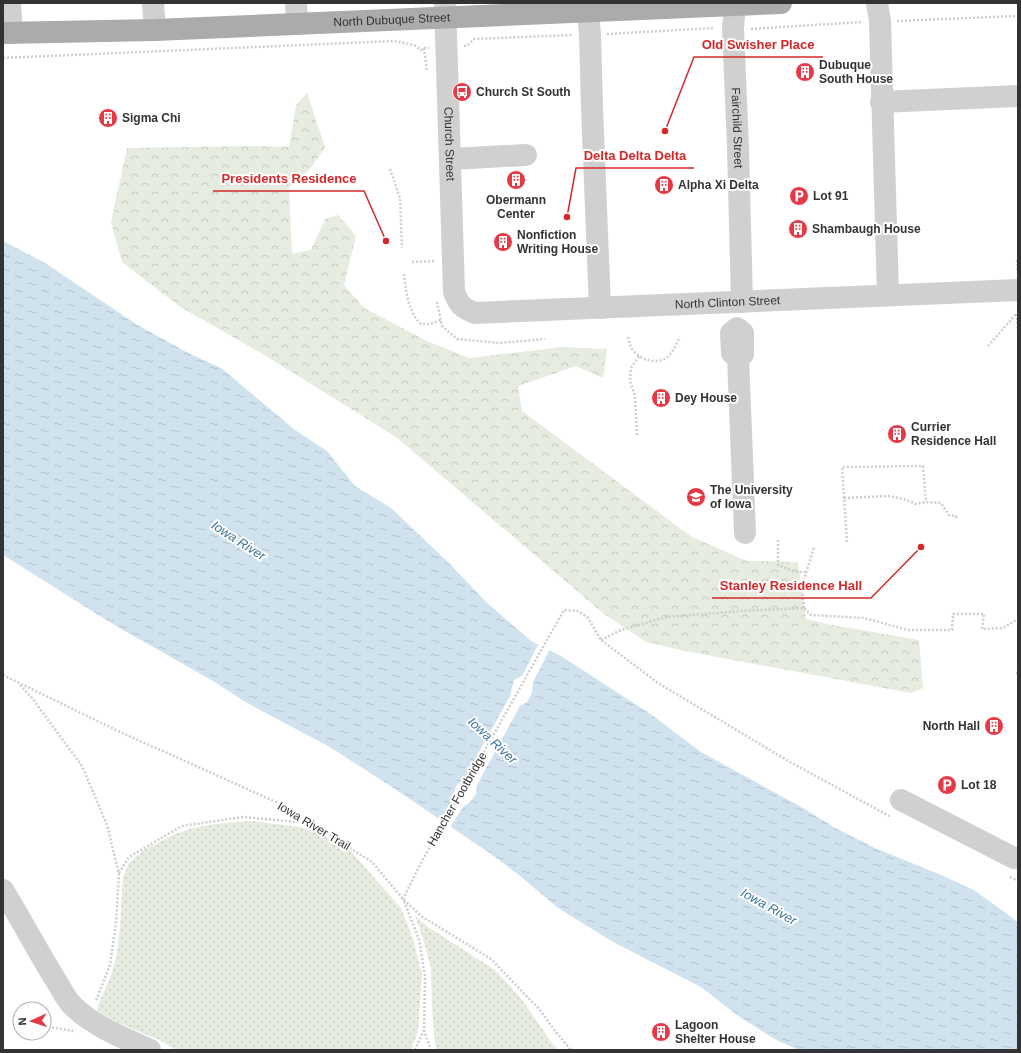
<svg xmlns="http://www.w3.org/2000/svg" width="1021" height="1053" viewBox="0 0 1021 1053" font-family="Arial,sans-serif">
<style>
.grass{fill:url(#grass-dots)}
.forest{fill:url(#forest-crowns)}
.water{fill:url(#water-ripples)}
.pier{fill:#fff}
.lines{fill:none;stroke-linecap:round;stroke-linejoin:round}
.path{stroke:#cdcdcd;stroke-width:2.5;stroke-dasharray:2 2;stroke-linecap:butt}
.minor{stroke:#d0d0d0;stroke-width:22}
.major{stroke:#ababab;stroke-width:22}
.labels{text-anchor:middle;stroke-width:4;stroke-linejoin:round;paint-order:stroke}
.street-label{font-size:12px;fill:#333;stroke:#fff}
.poi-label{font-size:12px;font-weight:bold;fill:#333;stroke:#fff;text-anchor:start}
.water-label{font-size:13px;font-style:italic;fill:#3f7597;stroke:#fff}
.leader{fill:none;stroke:#d62828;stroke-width:1.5}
.callout-dot{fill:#d62828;stroke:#fff;stroke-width:1.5}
.callout-label{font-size:13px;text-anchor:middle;font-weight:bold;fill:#d62828;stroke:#fff;stroke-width:4;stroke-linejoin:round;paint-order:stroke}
</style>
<defs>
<pattern id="grass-dots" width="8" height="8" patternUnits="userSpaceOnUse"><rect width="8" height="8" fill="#e6ecdf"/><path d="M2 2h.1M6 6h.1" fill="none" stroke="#c6cbc0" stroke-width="1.8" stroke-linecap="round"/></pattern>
<pattern id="forest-crowns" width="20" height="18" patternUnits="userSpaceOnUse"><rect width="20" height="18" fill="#e6ecdf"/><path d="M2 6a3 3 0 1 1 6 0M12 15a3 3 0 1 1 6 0" fill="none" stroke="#c6cbc0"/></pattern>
<pattern id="water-ripples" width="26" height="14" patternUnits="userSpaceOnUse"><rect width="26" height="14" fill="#cfe2ee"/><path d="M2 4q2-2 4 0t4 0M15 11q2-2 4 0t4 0" fill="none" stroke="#b2c2cd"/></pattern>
</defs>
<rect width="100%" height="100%" fill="#fff"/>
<path class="grass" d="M252,821L307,828L348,848L401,908L413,939L422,974L418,1032L411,1050H176L161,1041L112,1020L98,1011V1005L111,976L117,954L120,927L123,877L129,863L144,850L175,834L192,828L222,823Z
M415,915L428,927L495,970L520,997L552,1043L559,1050H437L435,1045L432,1006L431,969L424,942Z"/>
<path class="forest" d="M307,93L325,147L310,169L289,188L292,254L311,250L325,219L338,215L356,236L344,285L364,308L427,341L469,358L562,347L607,349L603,378L576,366L518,386L522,411L692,537L747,561L798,562L806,619L827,624L919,640L923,688L911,693L685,651L646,642L604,614L396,437L266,356L179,306L122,262L111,222L127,148L254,146L289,147L296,105Z"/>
<path class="water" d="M3,241L45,263L136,324L188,353L221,368L295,430L327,451L355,486L391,508L450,564L486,602L531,641L561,656L652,715L701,752L803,808L837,829L877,849L939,874L974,890L1018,922V1050H799L776,1040L737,1015L701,987L613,942L558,908L519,875L488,852L386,783L328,746L247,703L213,681L116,626L3,555Z"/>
<path class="pier" d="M539,643L550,649L533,682L532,693L527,702L520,706L477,785L476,794L470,802L463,807L449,829L439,822L453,798L456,786L464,779L510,696L514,680L522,676Z"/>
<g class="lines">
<path class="path" d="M897,21L1018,16
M751,29L862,22
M607,34L714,28
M464,46L468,45L474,39L572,35
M424,48L427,71
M3,58L394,41L414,45L421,50L424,48H429
M390,169L400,198L402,248
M1017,260L1018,273
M412,262L435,261
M404,274C406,291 408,312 421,324H430L441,320
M437,302L442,326L457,339L500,343L545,339
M1017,314L1018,333
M628,337C629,341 630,345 632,349C639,359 655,365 666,358C673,353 676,344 680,337
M988,346L1017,313
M637,435L635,396L630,381L631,368L639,356
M844,498L888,496L904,499L916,504L926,502L941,503L949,515L956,516V520
M778,540V565L796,572H807
M847,542L842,467L923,466L926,502
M804,608L802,586L814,547
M601,640L621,630L666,617L741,611L804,608L811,615L864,618L908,630H952L953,614H984L982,629L1003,628L1018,619
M1016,673H1018
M3,675L118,731L285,806L372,862L403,899L421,916L491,959L540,1010L555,1031L571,1050
M20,685L32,698L82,766L107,825L119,874L116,923L110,965L96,1001
M119,873L129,857L182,826L243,817L310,823
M1010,877L1018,881
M15,1012L20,1015
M44,1026L73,1031
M424,1030L431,1050
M415,1050L424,1030L425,977L419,939L403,899L421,863L564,610L578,611L588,618L601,640L658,683L790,762L891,817"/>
<g class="minor">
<path d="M10,3L12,33"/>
<path d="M153,3L155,30"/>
<path d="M296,3L297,24"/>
<path id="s1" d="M445,3L454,292C459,305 462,308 475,313L1018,290"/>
<path d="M587,3L590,34L592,108L600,308"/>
<path id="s2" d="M735,3L733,29L738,147L742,302"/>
<path d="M877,3L880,21L888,295"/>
<path d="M881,102L1018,96"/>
<path d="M451,159L526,155"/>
<path d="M738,357L743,354V333L737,328L731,333L732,353L738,357L745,533"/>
<path d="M901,800L1014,858"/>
<path d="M3,890C21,919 37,950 55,979C61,988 66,1000 74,1007C95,1027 124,1038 150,1050"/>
</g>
<path class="major" id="s3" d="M3,33L155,30L781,3"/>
</g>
<defs>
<symbol id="building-disc" viewBox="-11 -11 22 22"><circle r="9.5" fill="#e63946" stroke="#fff"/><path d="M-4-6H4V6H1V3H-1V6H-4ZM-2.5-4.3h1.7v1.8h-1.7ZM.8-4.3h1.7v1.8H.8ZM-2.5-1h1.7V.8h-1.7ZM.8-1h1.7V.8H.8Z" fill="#fff"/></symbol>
<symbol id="bus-disc" viewBox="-11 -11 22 22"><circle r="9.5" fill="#e63946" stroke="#fff"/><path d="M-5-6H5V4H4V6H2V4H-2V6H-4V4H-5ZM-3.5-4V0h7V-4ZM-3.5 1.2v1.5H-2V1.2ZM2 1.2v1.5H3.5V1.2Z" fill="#fff"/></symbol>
<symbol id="parking-disc" viewBox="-11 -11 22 22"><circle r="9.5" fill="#e63946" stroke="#fff"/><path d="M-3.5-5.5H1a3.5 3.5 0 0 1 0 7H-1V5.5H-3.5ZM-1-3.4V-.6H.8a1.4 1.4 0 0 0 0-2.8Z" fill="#fff"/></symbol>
<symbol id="university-disc" viewBox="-11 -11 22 22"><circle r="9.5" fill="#e63946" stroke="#fff"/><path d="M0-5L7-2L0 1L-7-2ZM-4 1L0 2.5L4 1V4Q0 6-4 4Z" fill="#fff"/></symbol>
</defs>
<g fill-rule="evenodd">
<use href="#building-disc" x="794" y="61" width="22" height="22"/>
<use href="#bus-disc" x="451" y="81" width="22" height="22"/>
<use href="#building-disc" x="97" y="107" width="22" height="22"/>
<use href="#building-disc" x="505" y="169" width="22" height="22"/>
<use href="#building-disc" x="653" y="174" width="22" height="22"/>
<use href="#parking-disc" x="788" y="185" width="22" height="22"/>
<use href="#building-disc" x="787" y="218" width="22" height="22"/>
<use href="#building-disc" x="492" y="231" width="22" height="22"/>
<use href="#building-disc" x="650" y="387" width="22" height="22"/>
<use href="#building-disc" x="886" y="423" width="22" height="22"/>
<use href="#university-disc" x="685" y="486" width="22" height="22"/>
<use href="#building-disc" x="983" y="715" width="22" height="22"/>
<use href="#parking-disc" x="936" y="774" width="22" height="22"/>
<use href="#building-disc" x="650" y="1021" width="22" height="22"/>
</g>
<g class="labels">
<g class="street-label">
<text dy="4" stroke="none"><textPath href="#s3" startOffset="389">North Dubuque Street</textPath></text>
<text dy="4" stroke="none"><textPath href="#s2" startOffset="125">Fairchild Street</textPath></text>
<text dy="4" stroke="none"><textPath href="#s1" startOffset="141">Church Street</textPath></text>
<text dy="4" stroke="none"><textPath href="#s1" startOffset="573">North Clinton Street</textPath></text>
<text transform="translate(457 799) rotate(-60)" y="4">Hancher Footbridge</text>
<text transform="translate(314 826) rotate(31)" y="4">Iowa River Trail</text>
</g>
<g class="poi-label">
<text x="819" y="69">Dubuque<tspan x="819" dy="14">South House</tspan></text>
<text x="476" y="96">Church St South</text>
<text x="122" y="122">Sigma Chi</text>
<text x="678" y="189">Alpha Xi Delta</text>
<text x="813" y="200">Lot 91</text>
<text x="516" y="204" text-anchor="middle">Obermann<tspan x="516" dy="14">Center</tspan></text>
<text x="812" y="233">Shambaugh House</text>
<text x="517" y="239">Nonfiction<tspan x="517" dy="14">Writing House</tspan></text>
<text x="675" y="402">Dey House</text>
<text x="911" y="431">Currier<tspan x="911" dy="14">Residence Hall</tspan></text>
<text x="710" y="494">The University<tspan x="710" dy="14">of Iowa</tspan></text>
<text x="980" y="730" text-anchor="end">North Hall</text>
<text x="961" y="789">Lot 18</text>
<text x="675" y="1029">Lagoon<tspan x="675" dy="14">Shelter House</tspan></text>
</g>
<g class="water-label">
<text transform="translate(239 540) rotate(33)" y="5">Iowa River</text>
<text transform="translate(493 740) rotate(43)" y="5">Iowa River</text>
<text transform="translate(769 906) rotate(29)" y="5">Iowa River</text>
</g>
</g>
<path class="leader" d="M665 131L694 57H823M567 217L576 168H694M386 241L364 191H213M921 547L871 598H712"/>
<g class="callout-dot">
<circle cx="665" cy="131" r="4"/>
<circle cx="567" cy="217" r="4"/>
<circle cx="386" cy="241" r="4"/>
<circle cx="921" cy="547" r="4"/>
</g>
<g class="callout-label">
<text x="758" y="49">Old Swisher Place</text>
<text x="635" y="160">Delta Delta Delta</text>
<text x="289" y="183">Presidents Residence</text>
<text x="791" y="590">Stanley Residence Hall</text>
</g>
<rect width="1021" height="1053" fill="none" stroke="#333333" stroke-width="8"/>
<g transform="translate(32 1021) rotate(267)"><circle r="19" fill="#ffffff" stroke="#adadad"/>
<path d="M0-3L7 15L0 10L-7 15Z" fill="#e63946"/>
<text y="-6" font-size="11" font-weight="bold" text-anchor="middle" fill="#333333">N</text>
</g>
</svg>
